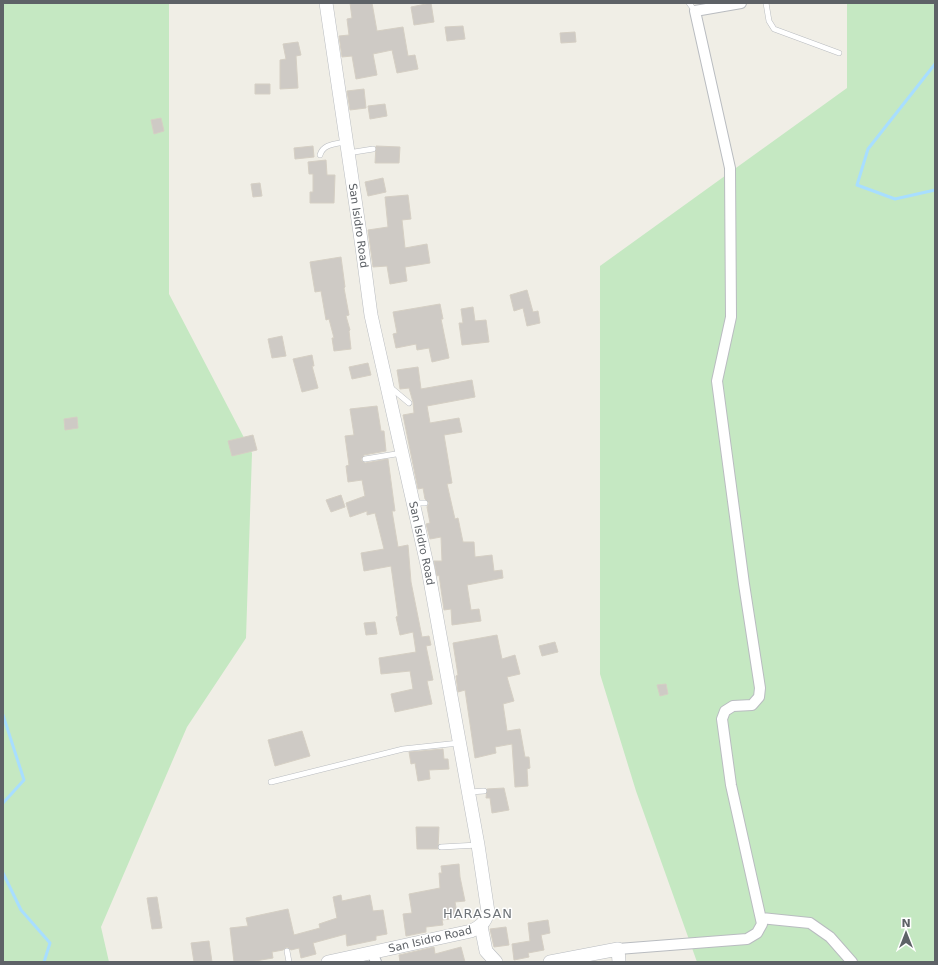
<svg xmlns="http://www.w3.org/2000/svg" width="938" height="965" viewBox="0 0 938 965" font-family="'DejaVu Sans',sans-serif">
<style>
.green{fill:#c5e8c2}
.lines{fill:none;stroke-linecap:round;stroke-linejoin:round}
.stream{stroke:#a8deff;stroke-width:3}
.building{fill:#cecac5;stroke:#d5cfc4}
.service-casing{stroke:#b9bcc0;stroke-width:6}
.minor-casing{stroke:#b9bcc0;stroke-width:12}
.tertiary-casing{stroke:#b9bcc0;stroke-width:14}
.service{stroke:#fff;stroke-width:5}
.minor{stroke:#fff;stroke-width:10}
.tertiary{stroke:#fff;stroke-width:13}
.labels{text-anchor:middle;stroke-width:3;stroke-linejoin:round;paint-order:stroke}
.street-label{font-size:11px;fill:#5e6267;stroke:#fff}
.quarter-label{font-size:13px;letter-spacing:1px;fill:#6f7479;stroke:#fff}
</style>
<rect width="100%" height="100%" fill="#f0eee6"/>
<path class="green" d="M3,3H169V294L252,453L246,638L187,727L101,927L109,962H3Z
M847,3H935V962H697L636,791L600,674V266L847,88Z"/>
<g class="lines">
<path class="stream" d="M935,64L868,149L857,185L895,199L935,190
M3,715L24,780L3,803
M3,873L21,910L50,943L44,962"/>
</g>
<path class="building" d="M350,3H372L377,31L403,27L408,56L415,55L418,69L397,73L392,50L373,54L377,75L356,79L352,56L342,57L339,36L349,35L347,19L352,18Z
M431,3L434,22L414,25L411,7Z
M463,26L465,39L447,41L445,27Z
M575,32L576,42L561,43L560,33Z
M298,42L301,55L296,56L298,88L280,89V60L286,59L283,44Z
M255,84H270V94H255Z
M364,89L366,108L350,110L347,91Z
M385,104L387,116L370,119L368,106Z
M161,118L164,131L154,134L151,120Z
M313,146L314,157L295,159L294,148Z
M376,146L400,147L399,163H375Z
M326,160L327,175H335L334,203H310V192H313V174H309L308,162Z
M383,178L386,192L368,196L365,182Z
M260,183L262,196L253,197L251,184Z
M408,195L411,219L402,220L405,248L427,244L430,263L405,267L407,281L390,284L387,266L373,267L368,230L388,227L385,197Z
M341,257L345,287L344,288L349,315L346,316L350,330L349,331L351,349L334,351L332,338H334L329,319L326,320L321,291L315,292L310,262Z
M527,290L533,312L538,311L540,323L527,326L523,308L514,311L510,295Z
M440,304L443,319H441L449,358L432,362L429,348L417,350L416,344L396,348L393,334L397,333L393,312Z
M473,307L475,321L486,320L489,342L462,345L459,323H463L461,309Z
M282,336L286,356L272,358L268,339Z
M312,355L314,366H312L318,388L302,392L293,359Z
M368,363L371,375L352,379L349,367Z
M418,367L421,389L472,380L475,397L427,406L430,423L459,418L462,432L444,435L452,483L447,484L455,519L458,518L463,542H474L475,557L492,555L494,571L502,570L503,578L467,585L471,610L479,609L481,621L452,625L451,609L444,610L439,575L437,576L434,561H442L441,537L430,539L426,524L430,523L427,507L429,503L425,499L423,488L418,489L403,415L414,413L413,402L409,388L400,389L397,370Z
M377,406L381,431H384L386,451L364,455L361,460L365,463L388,459L395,511H392L398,547L408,545L411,582L422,637L429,636L431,645L426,646L433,680L427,681L432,704L395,712L391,694L413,689L410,671L381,674L379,658L416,652L413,632L400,635L396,617L398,616L391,566L364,571L361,553L384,549L375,513L367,515V511L350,517L346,503L365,496L362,480L348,482L346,466L349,465L345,436L354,435L350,409Z
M77,417L78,428L65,430L64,419Z
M253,435L257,450L232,456L228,441Z
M341,495L345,507L331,512L326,500Z
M375,622L377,634L366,635L364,623Z
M497,635L502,659L515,655L520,674L507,677L514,701L503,704L507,731L520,729L525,757H529L530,768L527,769L528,786L515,787L512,744L495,747L496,753L475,758L465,690L458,692L456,676L458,675L453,643Z
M555,642L558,652L542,656L539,646Z
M666,684L668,694L660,696L657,685Z
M302,731L310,756L275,766L268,740Z
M443,749L444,759H448L449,769L429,770L430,779L418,781L415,763L411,764L409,752Z
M504,788L509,810L492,813L490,798H486L487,789Z
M416,827H439L438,849H417Z
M459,864L460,877L465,901L455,902L458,918L442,920L443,925L426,927V932L406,936L403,914L412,913L409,894L440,888L439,873H442L441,866Z
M341,895L342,901L370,895L373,911L383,910L387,934L376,936V940L347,946L346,934L313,943L316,954L301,958L299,948L291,950L287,947L283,950L272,952L273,958L249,962H234L230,928L248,926L246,918L288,909L294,935L320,928L319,924L337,918L333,897Z
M157,897L162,928L152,929L147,898Z
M548,920L550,933L541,935L544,950L528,953L529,957L514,960L512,944L530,941L528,923Z
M506,927L509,945L494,947L490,929Z
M209,941L212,962H194L191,943Z
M434,947L435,954L461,947L465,962H400L399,955Z"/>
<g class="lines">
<defs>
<path id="service" d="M689,3L695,11
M766,3L769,21L774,29L839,53
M348,153L373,149
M320,155C323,144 335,144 345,142
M390,387L409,403
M365,459L402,453
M414,503H425
M271,782L403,749L459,743
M470,792L484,791
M441,847L478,845
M287,951L289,962"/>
<path id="minor" d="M761,918L810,923L830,937L852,962
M618,949L747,939L757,933L762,924L731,785L722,719L725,711L733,706L752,705L759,697L760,688L744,584L717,381L731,317L730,168L695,11L741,3
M372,952L376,962"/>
<g id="tertiary">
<path id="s1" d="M326,3L361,240L371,315L428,569L478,845L488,912C485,923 481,926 471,931L328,962"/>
<path d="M481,926L486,951L496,962"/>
<path d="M550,962L618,949L619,962"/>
</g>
</defs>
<use href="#service" class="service-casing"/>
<use href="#minor" class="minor-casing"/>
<use href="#tertiary" class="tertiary-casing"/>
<use href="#service" class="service"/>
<use href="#minor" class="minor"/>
<use href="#tertiary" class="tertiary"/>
</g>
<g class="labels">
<g class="street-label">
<text dy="4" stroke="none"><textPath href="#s1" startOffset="225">San Isidro Road</textPath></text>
<text dy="4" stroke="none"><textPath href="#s1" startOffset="549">San Isidro Road</textPath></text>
<text transform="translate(430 939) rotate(-13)" y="4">San Isidro Road</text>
</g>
<g class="quarter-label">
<text x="478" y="918">HARASAN</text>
</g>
</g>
<rect width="938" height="965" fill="none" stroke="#5e6267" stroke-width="8"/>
<g transform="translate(906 933)" stroke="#ffffff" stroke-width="3" paint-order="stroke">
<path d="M0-3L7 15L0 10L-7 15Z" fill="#5e6267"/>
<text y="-6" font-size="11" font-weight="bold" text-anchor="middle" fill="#5e6267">N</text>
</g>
</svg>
